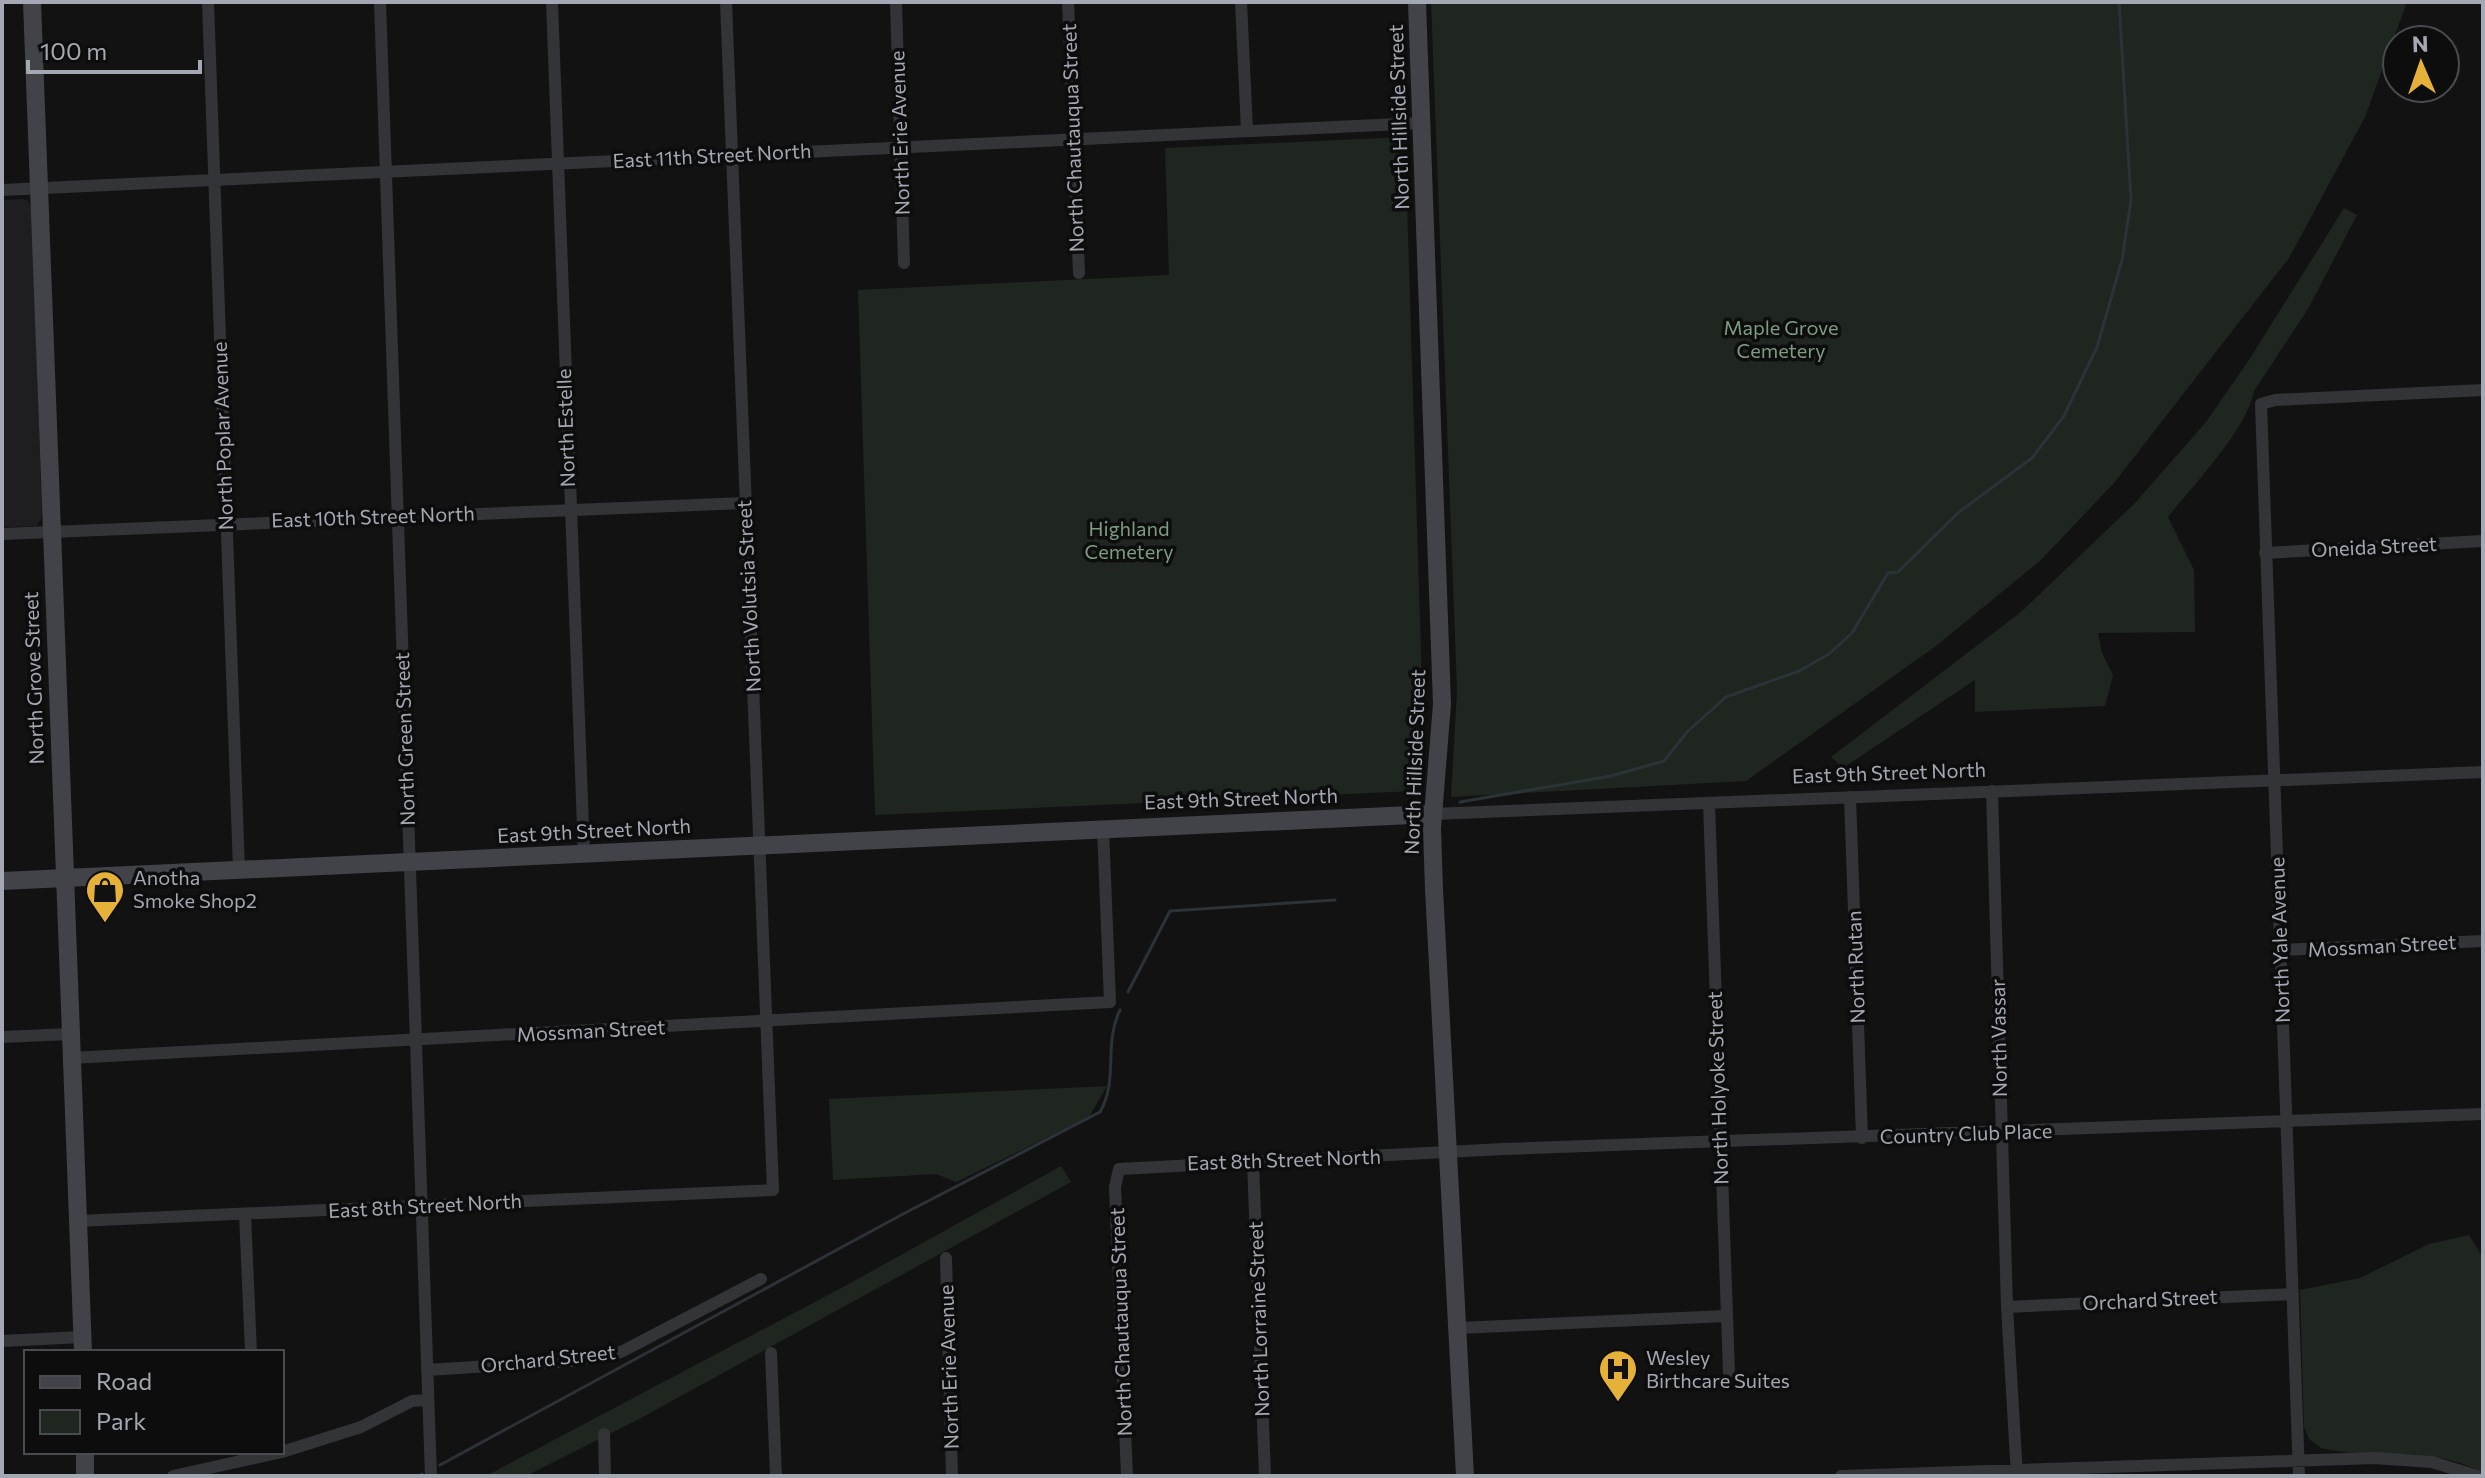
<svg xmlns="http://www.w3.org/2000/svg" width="2485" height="1478" viewBox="0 0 2485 1478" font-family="Commissioner,sans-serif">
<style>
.built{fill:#1e1e20}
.green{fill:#1e261f}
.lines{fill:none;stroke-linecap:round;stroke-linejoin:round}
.stream{stroke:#2b3238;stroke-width:3}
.street{stroke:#333438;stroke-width:12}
.secondary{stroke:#414348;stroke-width:18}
.labels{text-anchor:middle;stroke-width:7;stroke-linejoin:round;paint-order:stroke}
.street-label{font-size:20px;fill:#a4a8b3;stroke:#0d0d0e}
.park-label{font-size:20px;fill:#7c9d7f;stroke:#0d0d0e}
.poi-label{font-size:20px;fill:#a4a8b3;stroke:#0d0d0e;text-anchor:start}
</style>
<rect width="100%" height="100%" fill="#121213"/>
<path class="built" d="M23,199L28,201L32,210L42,518L36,526L2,527V200Z"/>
<path class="green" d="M1431,2H2407L2365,117L2289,258L2114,483L2041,560L1936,646L1746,781L1451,797L1457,690Z
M1405,137L1423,718L1415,791L875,815L858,290L1169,275L1165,148Z
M2344,208L2357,215L2308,309L2254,391C2246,431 2194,484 2168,517L2194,570L2195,632L2098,633L2102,653L2113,675L2105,706L1975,712V680L1843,768L1831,757L2021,612L2135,503L2206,422L2249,360Z
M1107,1086L1089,1117L956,1182L936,1174L833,1180L829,1099Z
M1061,1166L1071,1182L639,1419L526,1476H486L845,1286Z
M2469,1235L2483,1258V1473C2426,1442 2378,1462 2321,1448L2309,1439L2304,1427L2300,1290L2360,1278L2429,1244Z"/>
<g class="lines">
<path class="stream" d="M1460,802L1611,776L1664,761L1687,732L1726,697L1799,671L1829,654L1852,633L1888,573L1898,572L1959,512L2032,458L2064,416L2097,347L2122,260L2131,200L2119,2
M1128,992L1170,911L1335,900
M440,1465L903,1214L1100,1112C1119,1079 1103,1045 1120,1010
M419,1476L422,1474"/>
<path class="street" d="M208,2L239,870
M380,2L431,1476
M552,2L584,853
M896,2L904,263
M1068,2L1079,273
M1241,2L1247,130
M2,190L1421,123
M2,534L744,503
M2265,553L2483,541
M1992,791L2007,1307L2017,1476
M1850,797L1862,1138
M1709,803L1729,1373
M1433,814L2483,772
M2280,950L2483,941
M2,1037L70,1034
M71,1058L1110,1002L1103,828
M1253,1162L1265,1476
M245,1214L251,1352
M78,1221L773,1190L726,2
M946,1258L952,1476
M2007,1307L2293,1294
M1458,1328L1726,1316
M2,1341L82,1337
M771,1353L776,1476
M427,1370L570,1361L621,1352L761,1279
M604,1434L605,1476
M282,1452L361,1427L412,1401L428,1400
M173,1476L282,1452
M1127,1476L1115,1187L1119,1169L1503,1149L2483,1114
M1841,1476L2374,1458L2432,1462L2477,1476
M2299,1476L2261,404L2275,400L2483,390"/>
<path class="secondary" d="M32,2L83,1352
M1417,2L1442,704L1432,828L1434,889L1465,1476
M2,881L1433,814
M85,1452V1476"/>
</g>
<defs>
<symbol id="shop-pin" viewBox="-11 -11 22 30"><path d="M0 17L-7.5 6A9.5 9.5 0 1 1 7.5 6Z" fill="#e5b138" stroke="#0d0d0e"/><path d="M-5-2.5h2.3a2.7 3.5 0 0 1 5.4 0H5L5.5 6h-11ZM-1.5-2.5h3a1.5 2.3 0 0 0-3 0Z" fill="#111"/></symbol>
<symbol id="hospital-pin" viewBox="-11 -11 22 30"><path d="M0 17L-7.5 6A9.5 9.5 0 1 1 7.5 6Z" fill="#e5b138" stroke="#0d0d0e"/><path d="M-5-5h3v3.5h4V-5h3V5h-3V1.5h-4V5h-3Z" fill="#111"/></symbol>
</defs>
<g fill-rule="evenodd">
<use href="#shop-pin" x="83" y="868" width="44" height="60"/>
<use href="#hospital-pin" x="1596" y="1347" width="44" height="60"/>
</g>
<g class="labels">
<g class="street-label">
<text transform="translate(1399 117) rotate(-92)" y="7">North Hillside Street</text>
<text transform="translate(900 133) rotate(-92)" y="7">North Erie Avenue</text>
<text transform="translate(1073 138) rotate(-92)" y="7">North Chautauqua Street</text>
<text transform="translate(712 156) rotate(-3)" y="7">East 11th Street North</text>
<text transform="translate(566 428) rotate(-92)" y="7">North Estelle</text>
<text transform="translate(223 436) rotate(-92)" y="7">North Poplar Avenue</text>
<text transform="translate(373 517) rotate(-2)" y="7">East 10th Street North</text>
<text transform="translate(2374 547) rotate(-3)" y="7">Oneida Street</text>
<text transform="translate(749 596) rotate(-93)" y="7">North Volutsia Street</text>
<text transform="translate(34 678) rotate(-92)" y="7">North Grove Street</text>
<text transform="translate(405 739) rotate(-92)" y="7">North Green Street</text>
<text transform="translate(1415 762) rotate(-88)" y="7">North Hillside Street</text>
<text transform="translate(1889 773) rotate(-2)" y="7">East 9th Street North</text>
<text transform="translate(1241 799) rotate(-2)" y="7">East 9th Street North</text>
<text transform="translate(594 831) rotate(-3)" y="7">East 9th Street North</text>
<text transform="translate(2280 940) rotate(-92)" y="7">North Yale Avenue</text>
<text transform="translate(2382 946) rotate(-3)" y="7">Mossman Street</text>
<text transform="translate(1856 967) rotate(-92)" y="7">North Rutan</text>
<text transform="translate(591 1031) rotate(-3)" y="7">Mossman Street</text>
<text transform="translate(1999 1038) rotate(-91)" y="7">North Vassar</text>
<text transform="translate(1718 1088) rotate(-92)" y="7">North Holyoke Street</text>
<text transform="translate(1966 1134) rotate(-2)" y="7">Country Club Place</text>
<text transform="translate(1284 1160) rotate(-2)" y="7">East 8th Street North</text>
<text transform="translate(425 1206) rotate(-3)" y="7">East 8th Street North</text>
<text transform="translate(2150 1300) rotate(-3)" y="7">Orchard Street</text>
<text transform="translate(1259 1319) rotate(-92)" y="7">North Lorraine Street</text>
<text transform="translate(1121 1322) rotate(-92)" y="7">North Chautauqua Street</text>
<text transform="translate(548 1359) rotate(-6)" y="7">Orchard Street</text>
<text transform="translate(949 1367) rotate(-92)" y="7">North Erie Avenue</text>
</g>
<g class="park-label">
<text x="1781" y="335">Maple Grove<tspan x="1781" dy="23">Cemetery</tspan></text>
<text x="1129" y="536">Highland<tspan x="1129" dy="23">Cemetery</tspan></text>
</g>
<g class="poi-label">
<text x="133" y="885">Anotha<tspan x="133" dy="23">Smoke Shop2</tspan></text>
<text x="1646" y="1365">Wesley<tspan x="1646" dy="23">Birthcare Suites</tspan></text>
</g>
</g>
<rect width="2485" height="1478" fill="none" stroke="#a4a8b3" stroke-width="8"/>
<rect x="24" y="1350" width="260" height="104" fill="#0d0d0e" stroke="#494b50" stroke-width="2"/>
<rect x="40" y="1376" width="40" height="12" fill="#414348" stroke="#494b50" stroke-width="2"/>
<text x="96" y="1390" font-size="24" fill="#a4a8b3">Road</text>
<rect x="40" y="1410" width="40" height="24" fill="#1e261f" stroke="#494b50" stroke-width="2"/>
<text x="96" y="1430" font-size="24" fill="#a4a8b3">Park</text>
<g transform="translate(2421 64) rotate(358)"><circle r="38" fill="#0d0d0e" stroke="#494b50" stroke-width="2"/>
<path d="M0-6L14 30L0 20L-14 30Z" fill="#e5b138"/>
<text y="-12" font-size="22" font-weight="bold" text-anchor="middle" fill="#a4a8b3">N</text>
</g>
<path d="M28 60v12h172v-12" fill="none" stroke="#a4a8b3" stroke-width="4"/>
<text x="40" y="60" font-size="24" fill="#a4a8b3" stroke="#0d0d0e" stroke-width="6" paint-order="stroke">100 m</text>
</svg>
